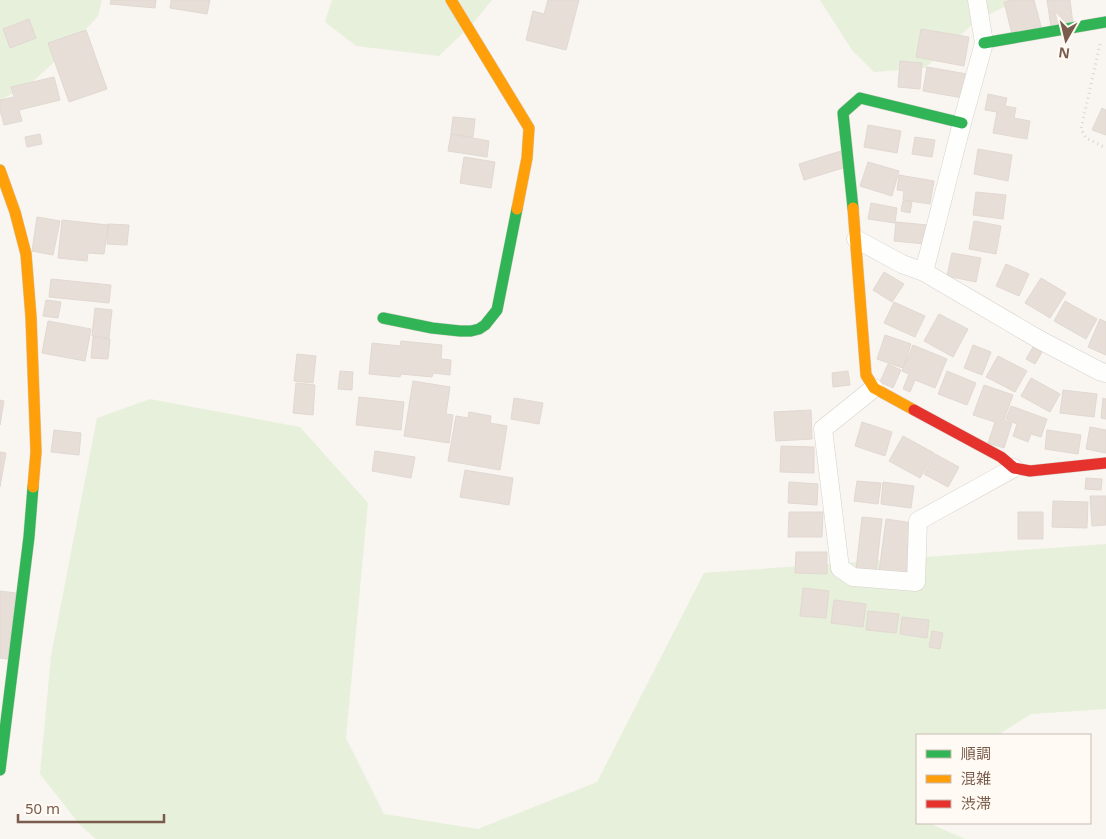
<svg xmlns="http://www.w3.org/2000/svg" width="1106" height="839" viewBox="0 0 1106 839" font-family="'Noto Sans','Noto Sans JP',sans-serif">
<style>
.green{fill:#e7f0db}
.building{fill:#e6ded7;stroke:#e2d8d2}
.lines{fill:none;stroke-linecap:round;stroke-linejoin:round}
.street-casing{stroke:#d7d1cb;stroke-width:19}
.fast-casing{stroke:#d9d2cb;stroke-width:12}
.slow-casing{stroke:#d9d2cb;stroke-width:12}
.jam-casing{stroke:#d9d2cb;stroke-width:12}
.path{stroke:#dcd5d0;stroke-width:3;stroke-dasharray:1 4;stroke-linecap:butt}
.street{stroke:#fefefd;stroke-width:18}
.fast{stroke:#30b455;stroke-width:11}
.slow{stroke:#ff9f0a;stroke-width:11}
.jam{stroke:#e5322d;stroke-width:11}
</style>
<rect width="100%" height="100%" fill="#f9f5f0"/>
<path class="green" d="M0,0H102L98,16L63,54L28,86L0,100Z
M332,0H492L473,23L439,56L356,46L325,22Z
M820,0H1017L975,22L925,68L874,72L852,50Z
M150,399L300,427L368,503L346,738L384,814L478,829L597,782L704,573L1106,544V709L1031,714L998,735H917V823H933V825L965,839H96L81,826L40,774L51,656L97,418Z"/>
<path class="building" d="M111,0H156L155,8L110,4Z
M171,0H210L207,14L170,8Z
M548,0H579L566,50L526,40L533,11L544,14Z
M1011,0H1034L1042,30L1013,38L1004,2Z
M1047,0H1070L1073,24L1051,27Z
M29,19L36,38L10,48L3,29Z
M921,29L969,37L964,66L916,57Z
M86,30L107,89L69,102L48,43Z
M900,61L922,63L920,89L898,87Z
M927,67L967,74L963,98L923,91Z
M54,77L60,100L19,110L22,121L4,125L0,110V100L14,97L11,87Z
M988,94L1007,98L1005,106L1016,108L1014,118L1030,121L1027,139L993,133L997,112L985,110Z
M1102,108L1106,110V135L1092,130Z
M453,117L475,119L473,137L451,134Z
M868,125L901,131L897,153L864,147Z
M40,134L42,144L27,147L25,137Z
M451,134L489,141L487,157L448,151Z
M915,137L935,140L932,157L912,154Z
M978,149L1012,155L1008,181L974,174Z
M841,151L846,167L804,180L799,164Z
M464,157L495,162L491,188L460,183Z
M868,162L899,171L892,196L860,186Z
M899,175L934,181L930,204L903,200L904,191L897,190Z
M976,192L1006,195L1003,219L973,215Z
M903,201L912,202L910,213L901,211Z
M871,203L897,208L895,223L868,219Z
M37,217L60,221L53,255L32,251Z
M62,220L108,225L104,254L88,253L87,261L58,258Z
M974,221L1001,226L996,254L969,249Z
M896,222L928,225L925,244L894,241Z
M108,224L129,225L127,245L107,244Z
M952,253L981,258L976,282L947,276Z
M1006,264L1029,274L1019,296L996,286Z
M884,272L904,284L892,302L873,290Z
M1041,278L1066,293L1050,318L1025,303Z
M51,279L111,285L109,303L49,297Z
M46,300L61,302L58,318L43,316Z
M1065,301L1097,319L1086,339L1054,321Z
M894,302L925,316L915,337L884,323Z
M95,308L112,310L109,338L92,336Z
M939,314L968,329L953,357L924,341Z
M1100,319L1106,322V355L1088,347Z
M48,321L91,329L85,361L42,353Z
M885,335L911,344L903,368L877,359Z
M93,337L110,339L108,359L91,358Z
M401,341L442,345L441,359L451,360L450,375L433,373L432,377L401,374L400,377L369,374L372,343L400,346Z
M913,345L947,359L935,388L915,380L910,392L903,389L909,374L902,371Z
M973,345L991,352L982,375L964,368Z
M1033,347L1042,352L1035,364L1026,359Z
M297,354L316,356L313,383L294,381Z
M998,356L1027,371L1015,392L986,377Z
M888,364L901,370L893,388L880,382Z
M340,371L353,372L352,390L338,389Z
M848,371L850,385L833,387L832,373Z
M947,371L976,383L967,405L938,394Z
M1031,378L1060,394L1050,412L1021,396Z
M413,381L450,387L446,414L453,415L449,443L404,436Z
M296,383L315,385L313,415L293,413Z
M984,385L1013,395L1004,420L1012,423L1004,448L988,443L995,422L973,415Z
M1063,390L1097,394L1094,417L1060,413Z
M359,397L404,402L401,430L356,425Z
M514,398L543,403L539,424L511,419Z
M1103,398L1106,399V419L1101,418Z
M0,400L4,401L0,425Z
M1011,406L1047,419L1041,437L1031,434L1028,442L1013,436L1017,424L1006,419Z
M811,410L812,439L776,441L774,412Z
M469,412L491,416L490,423L507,426L500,470L448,461L456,416L468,418Z
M862,422L892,432L885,456L855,446Z
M1090,427L1106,430V453L1086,449Z
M54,430L81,433L79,455L51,452Z
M1047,430L1081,435L1078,454L1045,449Z
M903,436L934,453L920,478L889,461Z
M781,446L814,447V473L780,472Z
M375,451L415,457L411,478L372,471Z
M0,452L6,453L0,487Z
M935,454L959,467L948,487L924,474Z
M465,470L513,478L509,505L460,497Z
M1086,478L1102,479L1101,490L1085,489Z
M857,481L881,483L878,504L854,501Z
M789,482L818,484L817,505L788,503Z
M883,482L914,486L911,508L881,504Z
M1090,496H1106V525L1092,526Z
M1053,501L1088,502L1087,528L1052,527Z
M789,512H823L822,537H788Z
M1018,512H1043V539H1018Z
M862,517L882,519L876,573L856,570Z
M886,519L913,523L906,576L879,572Z
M796,552H827V574L795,573Z
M803,588L829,591L826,618L800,616Z
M0,591L16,593L8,659L0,658Z
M834,600L866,604L863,627L831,623Z
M868,611L899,614L896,633L866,630Z
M902,617L929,620L927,638L900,634Z
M932,631L943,633L940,649L929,647Z"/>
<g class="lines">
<defs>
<path id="street" d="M856,239L902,264L924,272L1040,340L1099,371L1106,373
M924,272L962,123L984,43L977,0
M874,388L823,429L840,568L853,577L916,582L918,521L1014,468"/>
<path id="fast" d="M984,43L1106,22
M853,208L843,113L860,98L962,123
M383,318L432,328L460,331H471L479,329L485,325L497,310L517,209
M0,770L29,537L33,487"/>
<path id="slow" d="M451,0L529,128L527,158L517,209
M0,170L15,212L26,254L31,317L36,452L33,487
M853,208L866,375L874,388L914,410"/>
<path id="jam" d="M914,410L1001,457L1014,468L1030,471L1106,463"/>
</defs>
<use href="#street" class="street-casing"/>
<use href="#fast" class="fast-casing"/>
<use href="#slow" class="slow-casing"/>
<use href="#jam" class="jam-casing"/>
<path class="path" d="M1100,44L1081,129L1086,138L1106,148"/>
<use href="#street" class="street"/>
<use href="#fast" class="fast"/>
<use href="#slow" class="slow"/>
<use href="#jam" class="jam"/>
</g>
<rect x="916" y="734" width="175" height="90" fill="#fffaf3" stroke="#cabbb1"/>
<rect x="926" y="750" width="25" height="8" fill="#30b455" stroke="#cabbb1"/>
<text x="961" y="759" font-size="15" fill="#7a5c4d">順調</text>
<rect x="926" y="775" width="25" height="8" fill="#ff9f0a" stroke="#cabbb1"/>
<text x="961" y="784" font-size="15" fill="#7a5c4d">混雑</text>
<rect x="926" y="800" width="25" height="8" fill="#e5322d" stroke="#cabbb1"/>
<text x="961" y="809" font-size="15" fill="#7a5c4d">渋滞</text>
<g transform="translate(1066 40) rotate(188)" stroke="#fffaf3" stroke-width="4" paint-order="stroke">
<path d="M0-4L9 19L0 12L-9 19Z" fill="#7a5c4d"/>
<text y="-8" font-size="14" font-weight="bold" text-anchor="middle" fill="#7a5c4d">N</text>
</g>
<path d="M18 814v8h146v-8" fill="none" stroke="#7a5c4d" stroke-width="2.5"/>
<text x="25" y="814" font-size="15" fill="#7a5c4d" stroke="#fffaf3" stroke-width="4" paint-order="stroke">50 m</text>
</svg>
